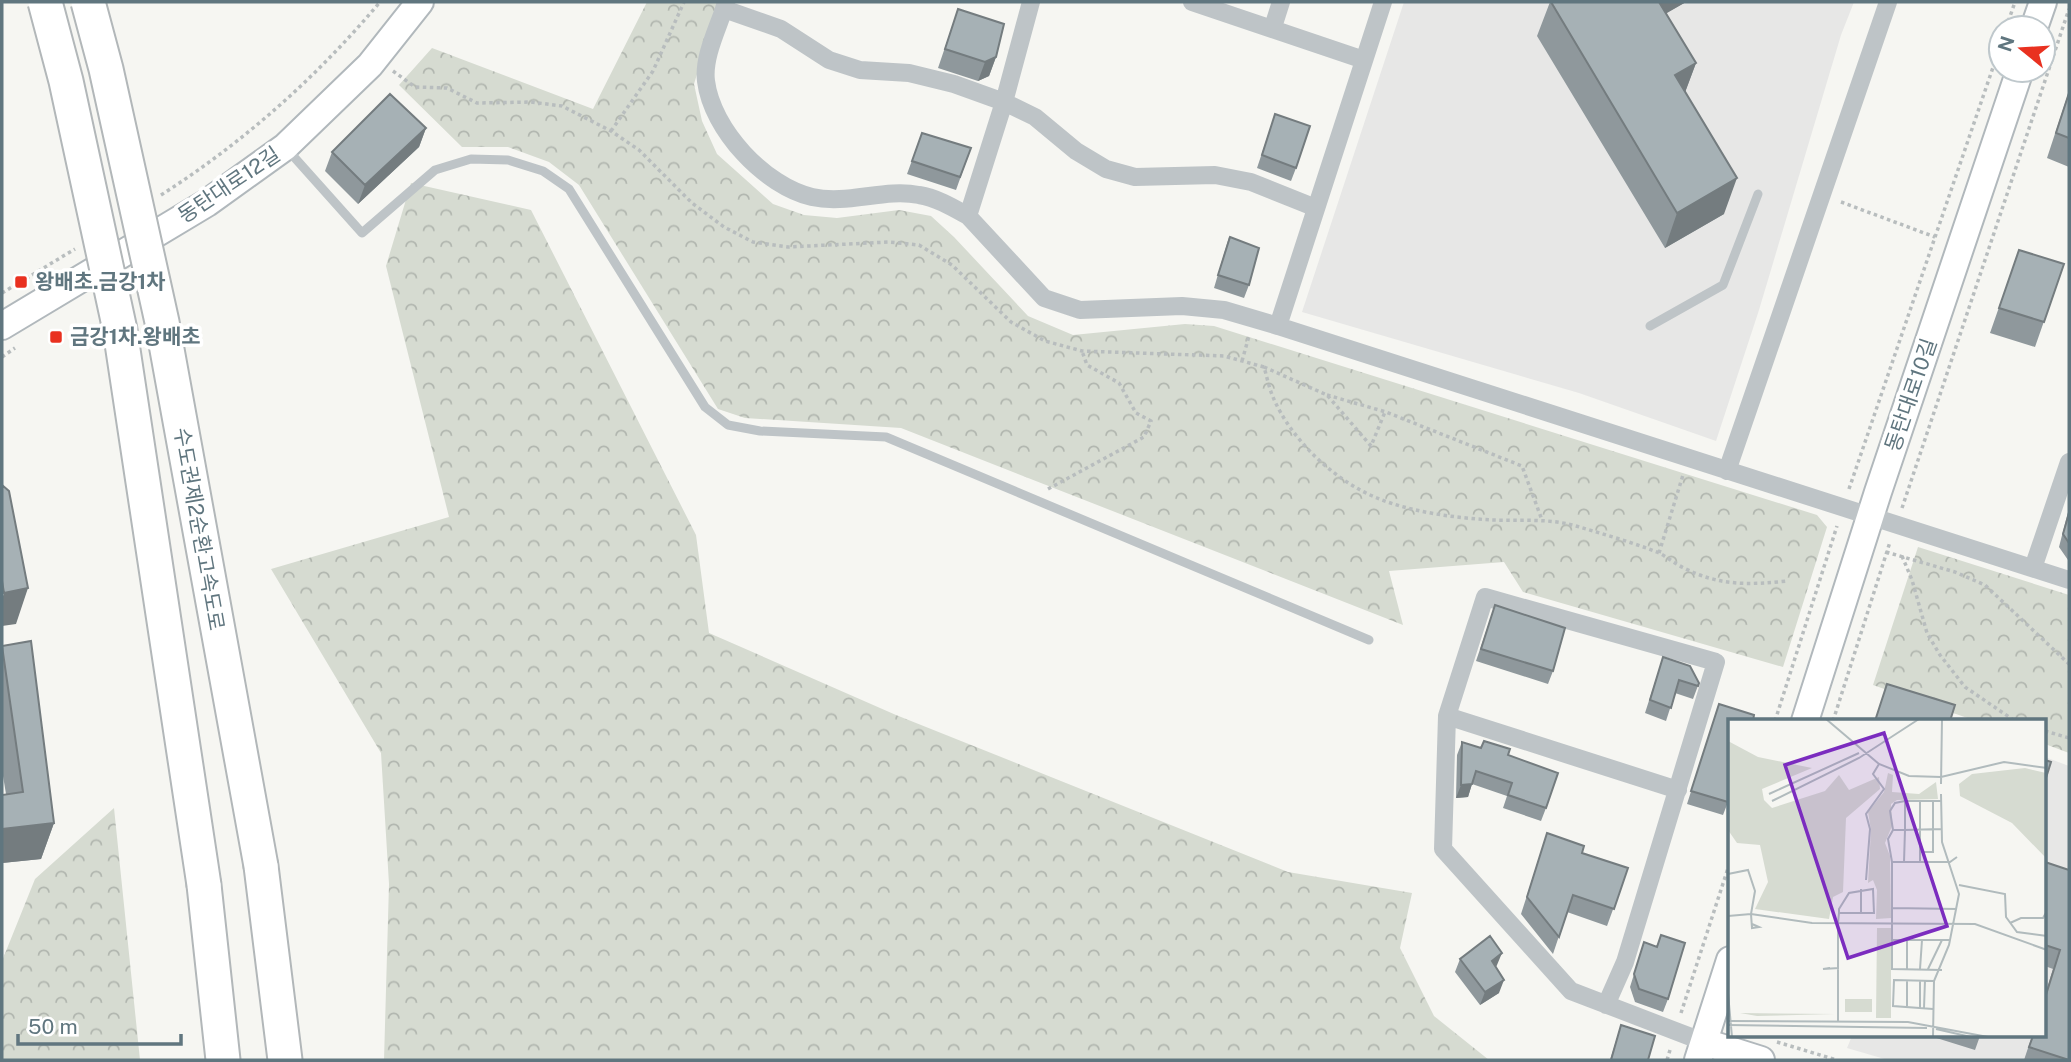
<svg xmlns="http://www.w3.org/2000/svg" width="2071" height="1062" viewBox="0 0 2071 1062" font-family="'Public Sans','Noto Sans KR',sans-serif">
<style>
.built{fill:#e7e7e6}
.forest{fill:url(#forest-crowns)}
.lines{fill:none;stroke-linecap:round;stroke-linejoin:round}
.secondary-casing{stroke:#b1b8bc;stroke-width:30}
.highway-casing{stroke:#b2b7b9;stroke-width:37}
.path{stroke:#b8bdbe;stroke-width:3.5;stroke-dasharray:3.5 3.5;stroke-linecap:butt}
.lane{stroke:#bec4c7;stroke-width:9}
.street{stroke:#bec4c7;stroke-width:18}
.secondary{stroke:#fff;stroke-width:26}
.highway{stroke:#fff;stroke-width:33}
.highway-bridge-casing{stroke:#b2b7b9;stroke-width:37;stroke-linecap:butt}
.highway-bridge{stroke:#fff;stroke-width:33}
.wall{fill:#8f989c}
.shaded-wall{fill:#747c7f}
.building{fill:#a6b1b5;stroke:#747c7f;stroke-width:2}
.poi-dot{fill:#e93120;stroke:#fff;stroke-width:2.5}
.labels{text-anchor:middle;stroke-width:7;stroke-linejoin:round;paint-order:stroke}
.street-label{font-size:21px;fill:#60767f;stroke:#fff}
.poi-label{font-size:21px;font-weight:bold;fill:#60767f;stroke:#fff;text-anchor:start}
.inset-road{fill:none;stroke:#b1bbbd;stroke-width:2}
.view{fill:#7b2cbf;fill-opacity:0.15;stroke:#7b2cbf;stroke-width:3.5}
.inset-edge{fill:none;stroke:#60767f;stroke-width:3.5}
</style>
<defs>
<pattern id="forest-crowns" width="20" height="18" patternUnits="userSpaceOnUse" patternTransform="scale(1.75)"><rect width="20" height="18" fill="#d6dbd1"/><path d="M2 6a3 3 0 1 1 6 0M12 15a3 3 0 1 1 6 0" fill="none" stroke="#b1b6af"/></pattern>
</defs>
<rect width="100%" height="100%" fill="#f6f6f2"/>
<path class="built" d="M1404,2H1854L1841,35L1759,310L1716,441L1579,393L1302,312Z
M2045,757L2069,766V1060H1888L1847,1048L1852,1036H2045Z"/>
<path class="forest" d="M647,2H719L694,84L702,121L717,154L773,204L804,215L837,218L899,210L931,216L954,237L1028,316L1073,335L1185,324L1214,326L1817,515L1827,527L1783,667L1523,592L1504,562L1389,571L1403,625L901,428L745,418L718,409L579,185L549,162L508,147H462L399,85L432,48L593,109Z
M411,183L531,210L696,535L709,633L896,715L1288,872L1412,893L1400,948L1434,1016L1489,1060H384L389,884L381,753L271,569L449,517L386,266Z
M1918,547L2069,595V753L2045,744V721H1976L1873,685Z
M114,808L140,1060H2V961L35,879Z"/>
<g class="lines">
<defs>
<path id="secondary" d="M2034,28L2043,2
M2,326L207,203L285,147L370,65L420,2
M1805,721L1878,492L2020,70
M1704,1042L1761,1060
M1698,1060L1730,960"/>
<path id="highway" d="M261,866L285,1060
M204,885L223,1060"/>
</defs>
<use href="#secondary" class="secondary-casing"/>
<use href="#highway" class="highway-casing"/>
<path class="path" d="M2006,28L2015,2
M393,71L415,87L447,88L477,103L531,102L562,106L611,131L639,150L692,203L724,227L753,242L788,247L889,242L919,245L952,265L1011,322L1045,341L1082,351L1224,356L1264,367C1267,377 1269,388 1273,397C1291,440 1335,481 1377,498C1411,512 1455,518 1492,520C1520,521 1548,518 1576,526C1603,534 1631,542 1657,552C1666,556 1675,564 1684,568C1719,586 1749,585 1787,581
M611,131L653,71L684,2
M161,195C244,142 317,77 380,2
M1841,202L1935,237
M2,293L75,249
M2,357L15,348
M1242,361L1249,336
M1264,367L1327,395L1371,446L1385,412
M1327,395L1386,412L1522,466L1542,520
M1048,489L1144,437L1151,421L1136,413L1119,383L1087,365L1082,351
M1849,489L2001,44
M1902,508L2069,9
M1886,552L1955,572L1985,585L2069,664
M1659,553L1683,475
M1902,556L1912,580L1927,633L1940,655L1965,687L2015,721
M1775,721L1837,526
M1833,721L1890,542
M2045,731L2069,738
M1681,1013L1730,862
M1777,1042L1837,1060
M1667,1060L1670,1050"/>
<path class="lane" d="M286,148L362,233L435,170L471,159L508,160L543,171L569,189L705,407L728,425L760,431L886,437L1369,640
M1650,326L1723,285L1758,194"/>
<path class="street" d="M726,2L724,9L781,29L829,60L860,70L909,73L954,84L1004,102L968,216L1044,298L1080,310L1182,306L1224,310L1278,326
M1031,2L1004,102L1035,117L1076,151L1106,169L1135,177L1215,175L1251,182L1316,208
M1192,2L1364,60
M1383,2L1278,326L2069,580
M724,9C717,30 703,58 706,81C712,130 765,186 812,197C848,205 884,188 919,195C937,198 952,207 968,216
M1273,27L1281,2
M1727,471L1888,2
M2033,568L2069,462
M1447,716L1678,790
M1606,1005L1625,962L1716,662L1485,597L1447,716L1443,849L1571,991L1704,1042"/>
<use href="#secondary" class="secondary"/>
<use href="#highway" class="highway"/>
<defs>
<path id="highway-bridge" d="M45,2L66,81L120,330L204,885
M88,2L106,69L162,322L261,866"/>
</defs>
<use href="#highway-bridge" class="highway-bridge-casing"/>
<use href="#highway-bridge" class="highway-bridge"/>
</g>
<path class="wall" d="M1550,2H1686L1666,13L1696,63L1685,92L1724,214L1665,248L1537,36Z
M958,9L996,57L989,76L978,81L938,68Z
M2069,91V167L2047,158Z
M1271,126L1296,168L1291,181L1257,168Z
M426,128L419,147L358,204L325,171L332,152Z
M922,133L971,148L956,190L907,174Z
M1229,237L1249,285L1244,298L1214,288Z
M2019,250L2064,264L2035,347L1990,333Z
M2069,508V560H2068L2059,547Z
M1495,605L1553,671L1548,684L1476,661Z
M2,646L54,823L41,859L2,863V795L6,794L2,770Z
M1663,657L1699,683L1693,699L1675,693L1666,721L1645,713Z
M1719,704L1730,721L1728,802L1723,815L1687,804Z
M1462,742L1481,748L1508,755L1546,808L1541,821L1503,808L1507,796L1472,784L1468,797L1456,798L1457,755Z
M1547,833L1582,853L1628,868L1607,926L1567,912L1553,954L1521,914Z
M2045,862L2069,870V1060H2024L2032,1036H2045V995L2053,969L2045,966Z
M1644,942L1668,999L1663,1012L1635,1002L1630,987Z
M1460,959L1497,965L1496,967L1499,993L1480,1005L1455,972Z
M1621,1025L1648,1060H1610Z
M1930,1036H1980L1975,1050Z"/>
<path class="shaded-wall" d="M1651,2H1686L1641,28Z
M996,57L989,76L978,81L985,62Z
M1696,63L1683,98L1675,75Z
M426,128L419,147L358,204L365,185Z
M1737,178L1724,214L1665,248L1677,213Z
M28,588L16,624L2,626V599L4,593Z
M1472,784L1468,797L1456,798L1461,785Z
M54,823L41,859L2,863V829Z
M1502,953L1497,965L1487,974L1492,961Z
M1504,980L1499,993L1480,1005L1485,992Z"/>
<path class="building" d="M1551,2H1659L1696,63L1675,75L1737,178L1677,213Z
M958,9L1004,24L996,57L985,62L945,49Z
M2069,93V138L2056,133Z
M390,94L426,128L365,185L332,152Z
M1275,114L1310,126L1296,168L1262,155Z
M922,133L971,148L960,177L912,161Z
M1230,237L1259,248L1249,285L1218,275Z
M2019,250L2064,264L2044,322L1999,308Z
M2,485L9,491L28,588L4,593L2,581Z
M2069,513V543L2063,534Z
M1495,605L1565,628L1553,671L1481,649Z
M31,641L54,823L2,829V795L23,792L2,646Z
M1663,657L1690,666L1699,683L1698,686L1679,680L1671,708L1650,700Z
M1887,684L1955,705L1950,721H1875Z
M1719,704L1754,715L1753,721H1730V795L1728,802L1691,791Z
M1484,741L1510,749L1508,755L1558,773L1546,808L1508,795L1512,783L1476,771L1472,784L1461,785L1462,742L1481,748Z
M2045,760L2051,762L2045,781Z
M1547,833L1584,846L1582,853L1628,868L1614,909L1573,895L1559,937L1527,897Z
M2045,862L2069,870V1060L2029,1047L2033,1036H2045V998L2060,950L2045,945Z
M1661,935L1685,943L1668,999L1639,989L1634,974L1644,942L1657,947Z
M1490,936L1502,953L1492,961L1504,980L1485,992L1460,959Z
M1621,1025L1655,1036L1648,1060H1611Z"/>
<g class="poi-dot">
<rect x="14" y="275" width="14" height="14" rx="3.5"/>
<rect x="49" y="330" width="14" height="14" rx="3.5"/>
</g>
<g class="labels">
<g class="street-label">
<text transform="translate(229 185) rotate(-34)" y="7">동탄대로12길</text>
<text transform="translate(1911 395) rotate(-71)" y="7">동탄대로10길</text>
<text transform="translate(199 529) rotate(80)" y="7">수도권제2순환고속도로</text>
</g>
<g class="poi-label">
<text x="35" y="289">왕배초.금강1차</text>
<text x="70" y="344">금강1차.왕배초</text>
</g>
</g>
<g transform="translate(1728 719)">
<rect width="318" height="318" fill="#f6f6f2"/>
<path d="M12,294L107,295L29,297Z" fill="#d6dbd1"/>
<path d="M0,22L30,38L84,49L34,70L36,81L44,89L97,72L111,56L121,71L151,58L152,70L118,99L115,173L105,178L101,200L27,190L40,163L32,126L9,124L0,111ZM297,49L318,54V139L284,104L232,77L231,65L244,55ZM160,54L165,56L164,73L191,75L208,63L210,80L169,81L163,85L164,107L157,124L162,137L163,199L148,200L149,171L145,161L140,164L143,111L140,93L156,73ZM149,209H163V299H148Z" fill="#d6dbd1"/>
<path d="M117,280H144V293H117Z" fill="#d6dbd1"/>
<path class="inset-road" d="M98,0L151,45L181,57L213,58L276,43L319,49M213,65L214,0M41,75L131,34M44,82L131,39L191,0M165,111L162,92L167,84L177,82M192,133H205V82M192,142V82M164,143L160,120L165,111H177V82H213M176,143L177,111L213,110M0,155L20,151L27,172L23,195L24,209L31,208L24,205M138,161L142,110L138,95L156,70L145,55L151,45M231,166L277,175L278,198L289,213L319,217M133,170V194M164,189L229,190M0,197L23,195L84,204L247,205L319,231M282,204L293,199H315L319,192M165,221H222M102,249L95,250L111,249M179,250V221M192,250L194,221M200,250L214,221M214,251L164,250V143H222L229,138M179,261V287M192,261V289M0,274L4,318M196,289L197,261M205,290L165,287L166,261L206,262M0,302L180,303L260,318M110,302V204L111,194V190L121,174L145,170L146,194H111M0,306L199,309M208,310L243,318M205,318L206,262L221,226L231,175L214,123L213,75"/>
<path class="view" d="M156,14L219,207L120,239L57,46Z"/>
<rect width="318" height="318" class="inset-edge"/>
</g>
<rect width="2071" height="1062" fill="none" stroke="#60767f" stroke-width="7"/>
<g transform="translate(2022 49) rotate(288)"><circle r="33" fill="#ffffff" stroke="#bfc8cc" stroke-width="2"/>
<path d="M0-5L12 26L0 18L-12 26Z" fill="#e93120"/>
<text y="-10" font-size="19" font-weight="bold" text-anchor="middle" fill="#60767f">N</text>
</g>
<path d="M18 1034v10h163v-10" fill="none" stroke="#60767f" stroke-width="3.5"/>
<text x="28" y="1034" font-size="21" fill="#60767f" stroke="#ffffff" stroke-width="5" paint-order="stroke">50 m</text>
</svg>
